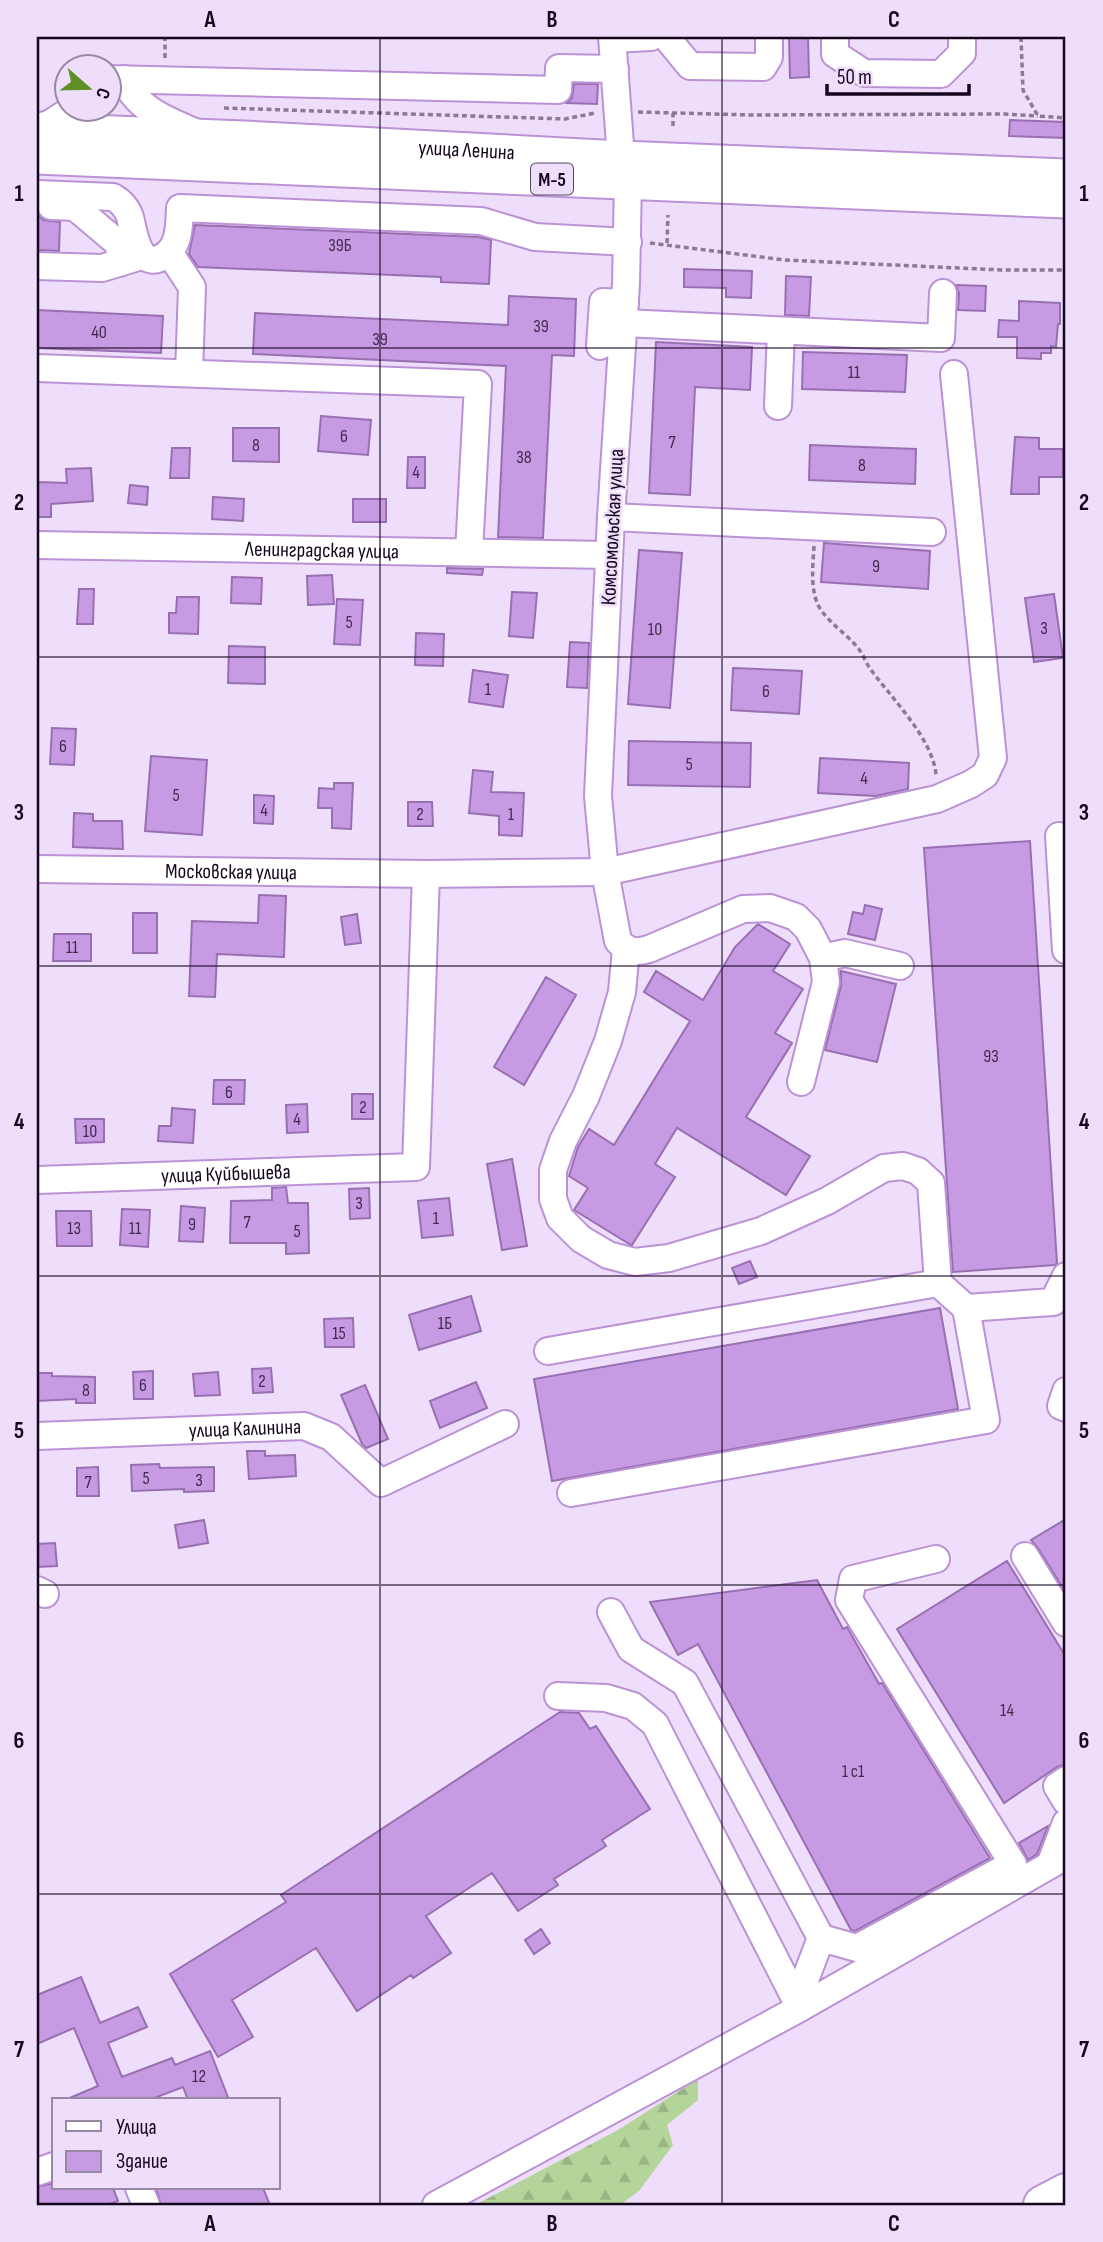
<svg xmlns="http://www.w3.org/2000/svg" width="1103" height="2242" viewBox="0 0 1103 2242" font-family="'Sofia Sans Condensed',sans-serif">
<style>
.forest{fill:url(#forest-firs)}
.building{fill:#c79be3;stroke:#9870b1;stroke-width:2}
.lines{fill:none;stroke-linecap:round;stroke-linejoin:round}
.minor-casing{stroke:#bb92d5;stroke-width:30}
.major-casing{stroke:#bb92d5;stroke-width:37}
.highway-casing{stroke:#bb92d5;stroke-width:42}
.path{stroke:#8a7a95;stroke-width:3.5;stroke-dasharray:5 3.5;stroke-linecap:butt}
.minor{stroke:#fff;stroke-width:26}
.major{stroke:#fff;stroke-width:33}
.highway{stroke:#fff;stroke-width:38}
.grid{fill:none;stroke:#15061e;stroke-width:2;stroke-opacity:0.55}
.labels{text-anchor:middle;stroke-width:5;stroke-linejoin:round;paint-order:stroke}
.number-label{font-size:18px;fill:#422b4f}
.shield{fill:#efdefb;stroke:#564760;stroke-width:2}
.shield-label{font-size:19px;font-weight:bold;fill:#15061e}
.street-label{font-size:21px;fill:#15061e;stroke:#efdefb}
.neatline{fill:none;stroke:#15061e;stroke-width:2.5}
.grid-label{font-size:23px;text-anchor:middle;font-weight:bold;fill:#15061e}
</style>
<defs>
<pattern id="forest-firs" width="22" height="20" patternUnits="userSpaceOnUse" patternTransform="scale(1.75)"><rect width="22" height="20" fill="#b4d59a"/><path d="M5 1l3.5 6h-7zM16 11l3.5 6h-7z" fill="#9ab584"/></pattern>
</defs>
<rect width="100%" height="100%" fill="#efdefb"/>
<path class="forest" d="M698,2079V2100L667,2125L673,2145L639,2191L620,2205H475L618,2130Z"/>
<path class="building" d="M789,37H808L809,77L790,78Z
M574,84H598L597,104L567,103L572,98Z
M1010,120L1066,122V138L1009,136Z
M37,213L43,220L60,222L59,251L37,250Z
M195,225L478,237L491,240L489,284L441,282V277L198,267L189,254Z
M684,269L752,271L751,298L726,297V288L684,287Z
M786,276L811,277L809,316L785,315Z
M956,285L986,286L985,311L958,310L959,294Z
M509,296L576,299L574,356L552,355L543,538L498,537L506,366L253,354L255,313L508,325Z
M1019,301L1060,303V324H1058L1056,347L1051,346V353H1041V359L1017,358V337H998L999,320L1019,321Z
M37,310L163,316L161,353L37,348Z
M656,342L752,347L750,390L695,387L690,495L649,493Z
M803,352L907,355L905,392L802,389Z
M321,416L371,420L368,455L318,451Z
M233,428H279V462L233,461Z
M1015,437L1039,438V449H1063V477H1039V494H1011Z
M810,445L916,449L915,484L809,480Z
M172,448H190L189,478H170Z
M408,457H425V488H407Z
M91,468L93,501L51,504V517H37V482L67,483L66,469Z
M130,485L148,487L147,505L128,503Z
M213,497L244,499L243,521L212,519Z
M353,499H386V522H353Z
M824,543L930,551L928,589L821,582Z
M639,550L682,553L670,708L628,704Z
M447,568L483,569L482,575L447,573Z
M332,575L334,604L308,605L307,576Z
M232,577L262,578L261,604L231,603Z
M79,589H94L93,624H77Z
M512,592L537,593L533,638L509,636Z
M1054,594L1063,658L1034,662L1025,598Z
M177,597H199L198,634L169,633V613H176Z
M337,599L363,600L360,645L334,644Z
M416,633L444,634L443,666L415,665Z
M570,642L589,643L587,688L567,687Z
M229,646L265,647V684L228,683Z
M733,668L802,671L799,714L731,710Z
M473,670L508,675L503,707L469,702Z
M52,728L76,729L74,765L50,764Z
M629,741L751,743L750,787L628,785Z
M151,756L207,760L202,835L145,831Z
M820,758L909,763L908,789L876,796L818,793Z
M473,770L493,772L491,792L524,793L522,836L499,835V816L469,813Z
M334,783H353L351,829L332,828V808H318L319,788L334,789Z
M254,795L274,796L273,824L254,823Z
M408,802H432L433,826H408Z
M74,813L93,814V821H122L123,849L73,847Z
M1030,841L1057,1263L1055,1265L953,1272L924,848Z
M259,895L286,896L284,957L217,954L215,997L189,996L192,921L258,923Z
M865,905L882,909L875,940L848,934L853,912L863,914Z
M133,913H157V953H133Z
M357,914L361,943L345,945L341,917Z
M758,924L790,944L773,971L803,989L775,1033L792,1043L746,1117L810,1156L786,1195L677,1128L655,1164L675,1177L632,1245H631L574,1210L588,1188L569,1176L578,1147L589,1129L614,1145L690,1021L644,992L656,971L703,1000L735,947Z
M54,934H91V961H53Z
M841,971L896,984L877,1062L825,1050L841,986Z
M546,977L576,995L524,1085L494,1067Z
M214,1080H245L244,1104H213Z
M352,1094H373V1119H352Z
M307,1104L308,1132L287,1133L286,1105Z
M172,1108L195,1110L193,1143L158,1141L159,1126H171Z
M75,1119H104V1142L76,1143Z
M512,1159L527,1246L502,1250L487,1164Z
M286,1187L288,1203H308L309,1253L286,1254V1243H230L231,1201L272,1200V1188Z
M369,1188L370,1218L350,1219L349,1189Z
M449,1198L453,1235L422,1238L418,1201Z
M181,1206L205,1208L203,1242L179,1241Z
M122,1209L150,1210L148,1247L120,1245Z
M56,1211H91L92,1246H57Z
M750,1261L757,1277L739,1284L732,1268Z
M471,1296L481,1331L419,1350L409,1315Z
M940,1308L958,1409L552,1481L534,1379Z
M353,1318L354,1347H325L324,1319Z
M271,1368L273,1392L253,1393L252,1369Z
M153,1371V1399H134L133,1372Z
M218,1372L220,1395L195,1396L193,1374Z
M37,1373H52V1376L95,1377V1403H76V1399L37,1401Z
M476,1382L487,1408L440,1428L430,1401Z
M365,1385L388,1439L366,1448L362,1444L341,1395Z
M247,1451H265V1456L295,1455L296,1476L249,1479Z
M159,1464L160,1468L214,1467V1491L184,1492V1489L132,1491L131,1465Z
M98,1467L99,1496H77V1468Z
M1066,1519V1593L1038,1548L1031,1540Z
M204,1520L208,1543L179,1548L175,1525Z
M55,1543L57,1566L37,1567V1544Z
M1007,1561L1066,1657V1764L1057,1767L1004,1803L897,1629Z
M817,1580L843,1629L847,1627L879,1684L882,1683L990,1858L855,1931L851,1930L698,1644L678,1655L650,1602Z
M560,1712L579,1713L590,1729L596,1726L650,1809L602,1840L606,1846L554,1879L558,1885L518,1911L492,1873L426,1916L451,1953L413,1978L411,1975L357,2011L316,1948L232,2000L253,2037L218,2057L170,1974L286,1902L281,1895Z
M1048,1826L1037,1854L1028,1860L1019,1843Z
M541,1929L550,1943L534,1954L525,1940Z
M81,1977L100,2023L138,2007L147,2027L108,2043L122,2077L172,2058L175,2065L210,2051L229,2100H188L183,2087L149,2100H65L98,2086L74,2028L37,2044V1995Z
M54,2183V2188H113L118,2201L107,2205H37V2187Z
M156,2188H263L270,2205H161Z"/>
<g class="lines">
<defs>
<g id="minor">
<path d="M612,37L621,158"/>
<path d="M666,37L690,66L763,67L769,57V37"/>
<path d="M835,37V54L864,73L941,74L962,53V37"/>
<path d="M613,39L651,37"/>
<path d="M108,79L558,90L559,68L615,69"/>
<path d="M124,79C137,109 166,120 195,132"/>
<path d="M37,128L51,123L74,108"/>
<path d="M628,182L626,284L611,517L598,796L605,872L618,941C628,952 635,953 649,949L743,909L770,908L796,917L808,929L823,958L826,982L801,1082"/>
<path d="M37,194L113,197C122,202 127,208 130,217C134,232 138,275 167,254C180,243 179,224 180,208L481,221L535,237L628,242"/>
<path d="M51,206L75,207L120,245L119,263"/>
<path d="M169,252L192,287L189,373"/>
<path d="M37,266L102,268L135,258"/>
<path d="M624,323L941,338L943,293"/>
<path d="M600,346L603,302L625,303"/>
<path d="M37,368L478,384L469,552"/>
<path d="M778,406L781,331"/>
<path d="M611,517L932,532"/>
<path id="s1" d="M37,545L609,555"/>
<path d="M1059,836L1066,950"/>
<path id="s2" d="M37,869L426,874L605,872L937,799L971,784L985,775L993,758L954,374"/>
<path d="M823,958L845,953L900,966"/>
<path id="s3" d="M37,1180L416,1167L426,874"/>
<path d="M966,1308L1053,1302L1066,1276"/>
<path d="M548,1351L938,1283"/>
<path d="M1066,1391L1061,1406L1066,1408"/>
<path id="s4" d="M37,1436L304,1426L331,1437L381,1483L505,1424"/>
<path d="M571,1493L986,1420L966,1308L938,1283L931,1183L918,1171L903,1166L884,1168L827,1201L761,1231L669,1258L635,1262L608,1255L581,1239L560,1218L553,1199V1170L563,1141L586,1096L608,1041L622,992L626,949"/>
<path d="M1025,1556L1066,1623"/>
<path d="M37,1590L45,1594"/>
<path d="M611,1612L631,1649L685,1683L821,1938L797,2001"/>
<path d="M558,1696L606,1698L633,1706L655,1724L800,2008"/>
<path d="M1066,1780L1057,1786L1066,1801"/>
<path d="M1050,1865L1066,1823"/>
<path d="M821,1938L857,1948L1013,1864L849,1600L853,1579L936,1559"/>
<path d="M37,2172L54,2166"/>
<path d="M139,2188L146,2205"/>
<path d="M436,2205L800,2008L1066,1856"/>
</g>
<g id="major">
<path id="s5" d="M37,130L244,138L621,158L1066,176"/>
<path d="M37,157L1066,201"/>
</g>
<path id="highway" d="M1043,2205L1066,2193"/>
</defs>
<use href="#minor" class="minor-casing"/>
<use href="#major" class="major-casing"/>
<use href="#highway" class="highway-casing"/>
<path class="path" d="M1021,37L1023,90L1038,116L1066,118
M165,58V37
M224,108L565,119L595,113
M638,112L752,115L1005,114L1038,116
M673,126V113
M650,243L785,260L1002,270H1066
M667,243L668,215
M814,546C813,565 810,587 818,605C827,622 846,633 858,648C863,654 865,661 869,667C890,697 933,738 936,775"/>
<use href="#minor" class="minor"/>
<use href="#major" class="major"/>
<use href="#highway" class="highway"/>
</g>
<path class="grid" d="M380,37V2205M722,37V2205M37,348H1066M37,657H1066M37,966H1066M37,1276H1066M37,1585H1066M37,1894H1066"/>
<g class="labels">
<g class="number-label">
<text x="340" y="251">39Б</text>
<text x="541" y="332">39</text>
<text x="99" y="338">40</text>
<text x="380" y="345">39</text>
<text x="854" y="378">11</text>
<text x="344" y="442">6</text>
<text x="672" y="448">7</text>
<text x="256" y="451">8</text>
<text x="524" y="463">38</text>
<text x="862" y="471">8</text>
<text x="416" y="478">4</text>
<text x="876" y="572">9</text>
<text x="349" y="628">5</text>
<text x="1044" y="634">3</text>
<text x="655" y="635">10</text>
<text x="488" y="695">1</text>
<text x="766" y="697">6</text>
<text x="63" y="752">6</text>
<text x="689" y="770">5</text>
<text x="864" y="784">4</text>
<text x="176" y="801">5</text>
<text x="264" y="816">4</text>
<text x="420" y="820">2</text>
<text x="511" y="820">1</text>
<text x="72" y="953">11</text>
<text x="991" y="1062">93</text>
<text x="229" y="1098">6</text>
<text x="363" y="1113">2</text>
<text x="297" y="1125">4</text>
<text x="90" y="1137">10</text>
<text x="359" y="1209">3</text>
<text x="436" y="1224">1</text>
<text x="247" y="1228">7</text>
<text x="192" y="1230">9</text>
<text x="74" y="1234">13</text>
<text x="135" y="1234">11</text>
<text x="297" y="1237">5</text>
<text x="445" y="1329">1Б</text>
<text x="339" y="1339">15</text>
<text x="262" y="1387">2</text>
<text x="143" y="1391">6</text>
<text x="86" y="1396">8</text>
<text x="146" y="1484">5</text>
<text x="199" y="1486">3</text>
<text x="88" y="1488">7</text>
<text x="1007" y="1716">14</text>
<text x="853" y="1777">1 с1</text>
<text x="199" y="2082">12</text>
</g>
<rect class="shield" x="531" y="163.5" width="42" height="31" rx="5"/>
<g class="shield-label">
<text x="552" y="186">М-5</text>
</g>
<g class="street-label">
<text dy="7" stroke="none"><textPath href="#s5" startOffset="430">улица Ленина</textPath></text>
<text transform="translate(612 527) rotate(-87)" y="7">Комсомольская улица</text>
<text dy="7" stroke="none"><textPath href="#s1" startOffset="285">Ленинградская улица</textPath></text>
<text dy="7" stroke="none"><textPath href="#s2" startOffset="194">Московская улица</textPath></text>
<text dy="7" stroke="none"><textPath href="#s3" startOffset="189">улица Куйбышева</textPath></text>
<text dy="7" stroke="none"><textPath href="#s4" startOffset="208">улица Калинина</textPath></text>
</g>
</g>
<rect width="1103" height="2242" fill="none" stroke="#efdefb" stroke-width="77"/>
<rect x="52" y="2098" width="228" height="91" fill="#efdefb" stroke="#9888a3" stroke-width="2"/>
<rect x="66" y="2121" width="35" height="10" fill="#ffffff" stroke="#9888a3" stroke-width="2"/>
<text x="116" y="2134" font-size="21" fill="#15061e">Улица</text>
<rect x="66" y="2151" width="35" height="21" fill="#c79be3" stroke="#9888a3" stroke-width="2"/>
<text x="116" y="2168" font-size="21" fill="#15061e">Здание</text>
<g transform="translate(88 88) rotate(110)"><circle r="33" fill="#efdefb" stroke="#9888a3" stroke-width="2"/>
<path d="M0-5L12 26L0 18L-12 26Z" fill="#5e9027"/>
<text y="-10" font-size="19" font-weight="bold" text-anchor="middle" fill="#15061e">С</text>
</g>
<path d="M827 84v10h142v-10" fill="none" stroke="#15061e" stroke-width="3.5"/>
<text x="837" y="84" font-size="21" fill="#15061e" stroke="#efdefb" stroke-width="5" paint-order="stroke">50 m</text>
<rect x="38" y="38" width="1026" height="2166" class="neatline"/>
<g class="grid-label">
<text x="210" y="27">A</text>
<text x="552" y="27">B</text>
<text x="894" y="27">C</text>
<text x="19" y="201">1</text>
<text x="1084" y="201">1</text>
<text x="19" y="510">2</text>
<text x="1084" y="510">2</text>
<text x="19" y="820">3</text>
<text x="1084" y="820">3</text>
<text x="19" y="1129">4</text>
<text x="1084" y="1129">4</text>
<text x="19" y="1438">5</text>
<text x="1084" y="1438">5</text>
<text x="19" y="1748">6</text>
<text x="1084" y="1748">6</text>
<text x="19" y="2057">7</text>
<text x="1084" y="2057">7</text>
<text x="210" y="2231">A</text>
<text x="552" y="2231">B</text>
<text x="894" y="2231">C</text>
</g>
</svg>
